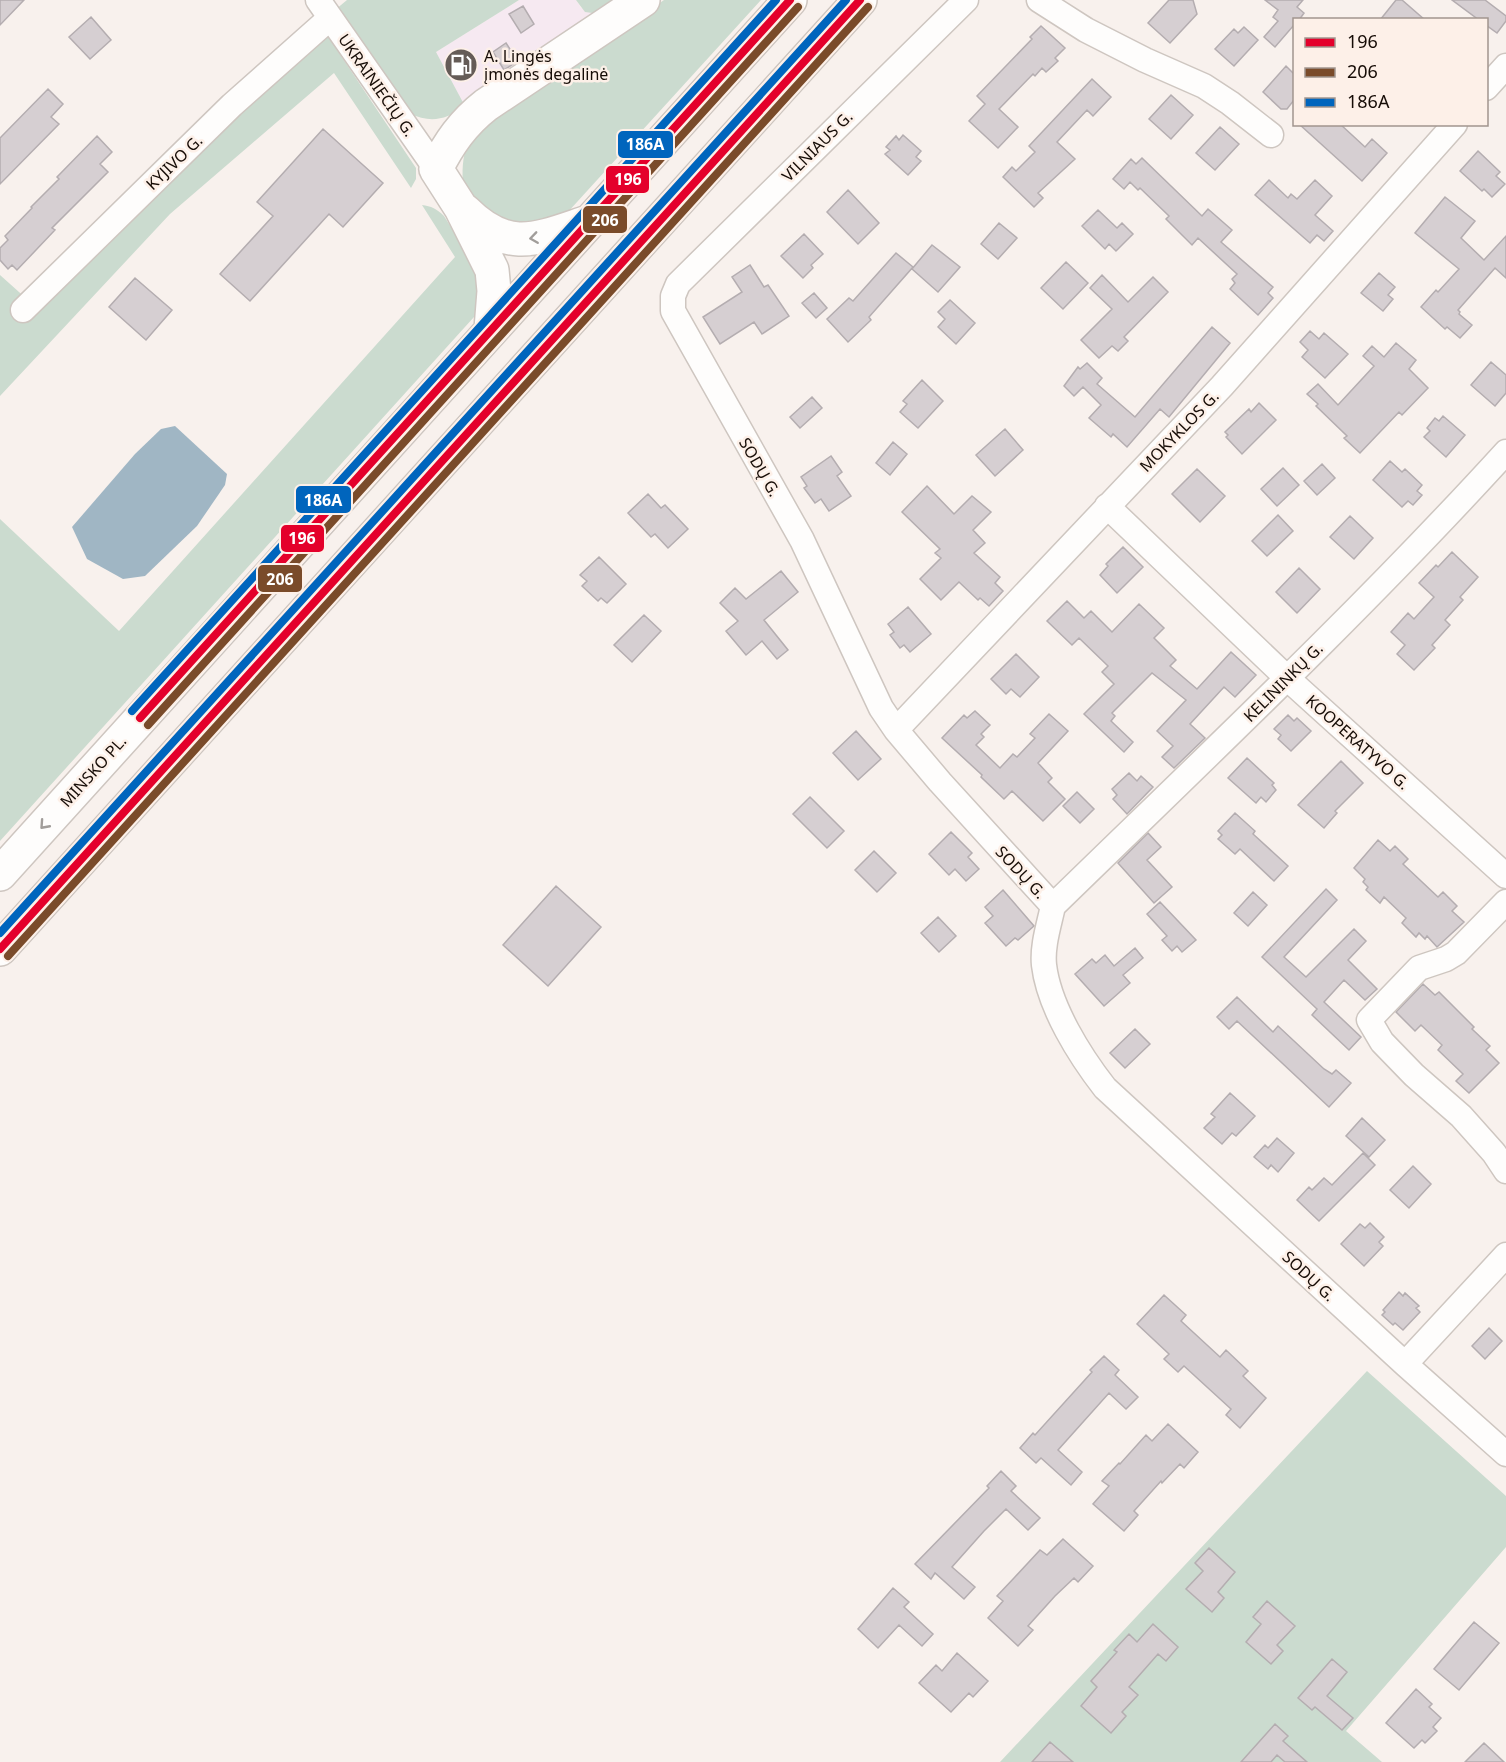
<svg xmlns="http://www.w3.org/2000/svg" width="1506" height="1762" viewBox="0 0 1506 1762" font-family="'Noto Sans',sans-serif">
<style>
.commercial{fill:#f6e9f1}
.green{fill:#cbdbcf}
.water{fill:#a0b6c4}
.building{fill:#d6cfd2;stroke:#b4adb0;stroke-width:1.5}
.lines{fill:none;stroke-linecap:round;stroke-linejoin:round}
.minor-casing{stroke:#cec6c0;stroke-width:27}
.highway-casing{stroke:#cec6c0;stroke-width:36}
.minor{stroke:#fefdfc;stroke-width:24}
.highway{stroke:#fefdfc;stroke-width:33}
.bus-1-casing{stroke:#fdf0e8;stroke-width:12}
.bus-2-casing{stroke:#fdf0e8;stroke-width:12}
.bus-3-casing{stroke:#fdf0e8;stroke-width:12}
.bus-1{stroke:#e4002b;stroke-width:8}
.bus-2{stroke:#7a4b2a;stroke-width:8}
.bus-3{stroke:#0065bd;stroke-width:8}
.oneway{stroke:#a19d9a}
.labels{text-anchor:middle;stroke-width:5;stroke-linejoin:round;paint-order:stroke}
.poi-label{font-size:16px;fill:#160c06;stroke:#fdf0e8;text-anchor:start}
.street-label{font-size:16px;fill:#160c06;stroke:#fdf0e8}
.line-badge{stroke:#fdf0e8;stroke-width:2}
.badge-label{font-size:16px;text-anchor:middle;font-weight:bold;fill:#fff}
</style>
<rect width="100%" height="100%" fill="#f8f1ed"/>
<path class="commercial" d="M519,0H576L581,8L600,14L466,108L436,52Z"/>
<path class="green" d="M347,0H519L436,52L466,108C443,119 433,124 408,113L335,10Z
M576,0H624L600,14L585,12Z
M664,0H761L567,213L506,229L463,190C462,170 462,153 471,134Z
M325,32L416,168V179L411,188L334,73L170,214L0,396V275L38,309L154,192Z
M422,205C431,206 437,209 444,216L482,276L481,304L474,317L0,841V519L119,631L455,257Z
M1367,1371L1506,1496V1547L1346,1731L1382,1762H1000Z"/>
<path class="water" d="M175,426L227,474L225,485L197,526L145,576L123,579L87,559L72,527L135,454L161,429Z"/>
<path class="building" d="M0,0H24L0,25Z
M1169,0H1193L1197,14L1170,43L1148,23Z
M1265,0H1303L1297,7L1304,13L1299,20H1294V25L1275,47L1264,37L1278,21L1273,17L1278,10Z
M1396,0H1402L1425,20H1380Z
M1452,0H1485L1506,16V21L1497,33L1486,25V20H1479Z
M523,6L534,24L521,33L509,14Z
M91,17L111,40L90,59L69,37Z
M1041,26L1065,48L1055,58L1058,61L1046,72L1042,68L1035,76L1033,74L999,109L1018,127L998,148L969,121L985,104L977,96L1032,39L1030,37Z
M1244,27L1258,40L1234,66L1215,49L1234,29L1238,33Z
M506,43L518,61L504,70L493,52Z
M463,52L474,69L459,79L448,62Z
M1286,66L1294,74V100L1287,109H1281L1263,92Z
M1092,79L1111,97L1093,116L1087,110L1057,142L1075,159L1038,193L1043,198L1034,207L1003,177L1012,167L1016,171L1035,152L1029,146Z
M48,89L63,104L51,117L59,124L0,184V138Z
M1171,95L1193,115L1171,139L1149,119Z
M1299,124H1340L1365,147L1372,139L1387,153L1362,181Z
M1220,127L1239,144L1215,170L1196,153Z
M323,129L383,183L343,227L329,214L250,301L220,274L273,216L257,202Z
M903,135L921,151L916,157L921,161L908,175L885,154L890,150L886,147L896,136L899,140Z
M97,136L112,152L100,164L108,172L52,228L55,230L17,270L12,265L8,269L0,260V248L8,240L5,236L32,208L31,207L59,179L57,177Z
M1478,151L1500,172L1496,176L1505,184L1492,197L1484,189L1482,191L1460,171Z
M1142,158L1202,216L1208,209L1232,230L1221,242L1273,287L1268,293L1273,298L1258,315L1230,289L1235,283L1232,279L1237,274L1198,238L1192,245L1166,219L1169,216L1140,188L1138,190L1130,182L1124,189L1113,179L1131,159L1136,164Z
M1269,180L1288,198L1291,194L1297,199L1315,180L1332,196L1315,215L1333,231L1324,241L1317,235L1310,243L1255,195Z
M848,190L879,223L858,244L827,212Z
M1445,197L1475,221L1461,238L1484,260L1506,236V278L1495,268L1458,310L1460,312L1459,314L1472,325L1460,338L1447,327L1445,329L1421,307L1436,290L1438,292L1459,269L1415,233Z
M1098,210L1117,228L1122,223L1133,234L1116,251L1109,244L1105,249L1082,226Z
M999,223L1017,238L998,259L981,244Z
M804,234L823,254L811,265L813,268L803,278L781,256Z
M932,245L960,267L938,292L912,269Z
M896,253L913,267L869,317L871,320L848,342L827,319L849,298L853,301Z
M1066,262L1088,283L1063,309L1041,288Z
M750,265L764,287L768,285L789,316L762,334L754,322L720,344L703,317L742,292L732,277Z
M1379,273L1395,287L1388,295L1393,299L1383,311L1361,293Z
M1102,275L1128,302L1153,277L1168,292L1124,337L1128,341L1118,351L1112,346L1099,358L1081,340L1112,309L1090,288Z
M135,278L172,310L146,340L109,307Z
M814,293L827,308L816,318L802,303Z
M950,300L975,323L956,344L938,327L945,319L938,312Z
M1212,327L1230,343L1169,417L1160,409L1127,447L1113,434L1111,437L1089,418L1101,405L1083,387L1074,396L1064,386L1078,367L1080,369L1087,363L1102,378L1097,384L1135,417Z
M1310,331L1319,339L1324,333L1348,354L1325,378L1302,357L1308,350L1300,342Z
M1396,343L1416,360L1409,369L1428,388L1402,415L1399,412L1360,453L1344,438L1347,436L1316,406L1318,404L1307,394L1318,384L1338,405L1374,366L1363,356L1372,346L1384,357Z
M1491,362L1506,375V393L1495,406L1471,385Z
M922,380L943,401L918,428L900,412L907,404L903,401Z
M812,397L822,408L800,428L790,417Z
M1259,403L1276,420L1242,454L1226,437L1228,435L1225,432L1249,409L1251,412Z
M1443,416L1465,435L1446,457L1424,437L1430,431L1427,428L1435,418L1439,421Z
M1005,429L1023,450L995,476L976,455Z
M893,442L907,454L890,475L876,463Z
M831,456L842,472L837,476L851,496L829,511L821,499L815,503L804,488L807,486L801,477Z
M1390,461L1402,472L1405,469L1422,485L1417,491L1422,495L1413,505L1408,501L1402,507L1373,480Z
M1322,464L1335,478L1317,495L1304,481Z
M1283,468L1299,485L1277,506L1261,489Z
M1197,469L1225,496L1200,522L1172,494Z
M927,486L954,514L972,496L991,512L973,530L985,543L974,553L1000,577L995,583L1003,591L989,606L980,598L978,600L959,582L941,600L920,579L941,558L935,553L940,549L902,512Z
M648,494L661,508L665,505L688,529L668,548L655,534L651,537L628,513Z
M1278,515L1293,531L1267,556L1252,541Z
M1350,516L1373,538L1354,559L1330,537Z
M1123,547L1143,567L1117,593L1100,575L1108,566L1106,564Z
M1452,552L1478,577L1460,597L1463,600L1445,620L1450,625L1432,645L1435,648L1414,670L1397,654L1405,645L1391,632L1408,613L1414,619L1434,597L1419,583L1436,565L1438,567Z
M599,557L626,584L607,603L601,598L598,601L582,586L587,581L580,575Z
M1299,568L1320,589L1297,613L1276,592Z
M781,571L798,592L764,620L788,650L777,659L762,641L746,655L726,631L738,621L720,603L735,588L746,599Z
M1067,601L1084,618L1091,611L1112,632L1139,604L1164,628L1154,638L1176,660L1170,666L1197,689L1231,652L1256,675L1235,697L1224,687L1190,724L1205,738L1174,768L1162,757L1173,746L1157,731L1186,700L1152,673L1112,713L1115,716L1111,721L1133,742L1124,752L1084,714L1114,684L1102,672L1108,666L1079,638L1072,645L1047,621Z
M908,607L931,634L910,652L904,645L900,648L890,635L894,632L888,624Z
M644,615L661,631L632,662L614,645Z
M1016,654L1039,677L1020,697L1011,689L1006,694L991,679Z
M975,711L990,725L981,734L984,737L976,745L1000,768L1013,754L1017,757L1035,738L1030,734L1049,714L1068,731L1038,763L1052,778L1048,782L1065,799L1043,821L1012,791L1004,799L981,777L982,775L942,738L964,715L967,718Z
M1288,715L1294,721L1297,718L1311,731L1291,751L1278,739L1281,735L1274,729Z
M856,731L881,759L858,780L833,753Z
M1247,758L1274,783L1272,785L1276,790L1266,802L1261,797L1256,803L1228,778Z
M1341,761L1363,783L1335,811L1337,813L1324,828L1298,805Z
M1129,773L1137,781L1141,776L1153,787L1127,814L1113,799L1117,795L1112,789Z
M1077,792L1094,809L1080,823L1063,806Z
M810,797L844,831L827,848L793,814Z
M1235,813L1255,831L1253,834L1288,866L1274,881L1240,849L1235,854L1218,839L1222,835L1218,831Z
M951,832L972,853L968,857L979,869L966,881L955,869L949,875L929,854Z
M1148,833L1161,847L1147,860L1172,887L1154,903L1118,863Z
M1378,840L1390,851L1395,846L1408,859L1403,864L1438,897L1443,892L1457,906L1452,911L1464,922L1437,947L1427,936L1425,939L1419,933L1416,937L1402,923L1406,918L1384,897L1380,903L1366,890L1368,887L1363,882L1365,879L1354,868Z
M874,851L896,873L877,892L855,870Z
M556,886L601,927L548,986L503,945Z
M1326,889L1337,900L1284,957L1306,977L1354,929L1366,941L1348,960L1377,989L1365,1000L1344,980L1324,1002L1361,1037L1349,1050L1312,1015L1317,1009L1262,957Z
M1003,890L1034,926L1018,940L1015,938L1006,946L985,923L993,916L985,907Z
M1253,892L1267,905L1248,926L1234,913Z
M1160,902L1196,940L1182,952L1177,946L1172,951L1162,940L1167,936L1147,914Z
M938,917L956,936L939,952L921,933Z
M1135,948L1143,958L1123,975L1130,983L1104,1006L1075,974L1092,959L1096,963L1105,955L1114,966Z
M1423,984L1435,995L1439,992L1474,1027L1472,1029L1490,1046L1486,1050L1499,1063L1469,1093L1456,1081L1463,1074L1438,1050L1442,1045L1421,1025L1415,1031L1396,1012Z
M1237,997L1273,1032L1278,1026L1324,1069L1332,1074L1336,1070L1351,1083L1329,1107L1237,1021L1229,1029L1217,1017Z
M1135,1029L1150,1044L1125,1068L1110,1053Z
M1230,1093L1255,1116L1236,1136L1232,1133L1222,1144L1204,1128L1215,1117L1211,1114Z
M1362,1118L1385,1140L1369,1157L1346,1136Z
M1277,1138L1294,1153L1278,1172L1271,1165L1268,1169L1254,1157L1265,1145L1268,1148Z
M1363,1153L1375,1165L1319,1221L1297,1200L1309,1187L1312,1190L1324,1178L1332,1185Z
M1413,1166L1431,1184L1409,1208L1390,1190Z
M1370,1223L1384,1237L1379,1242L1383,1246L1364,1266L1341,1244L1360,1224L1365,1228Z
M1399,1292L1403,1296L1405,1293L1419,1306L1416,1308L1420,1312L1403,1330L1395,1323L1393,1325L1382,1315L1385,1312L1383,1310Z
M1164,1295L1186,1315L1181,1321L1220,1357L1226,1350L1248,1371L1243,1376L1266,1398L1240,1428L1226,1415L1231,1409L1184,1366L1178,1372L1164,1359L1169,1354L1137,1324Z
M1489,1328L1502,1341L1485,1359L1472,1346Z
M1104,1356L1119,1370L1115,1375L1138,1397L1126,1409L1109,1393L1058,1450L1082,1472L1071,1485L1041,1458L1036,1463L1020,1448L1033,1433L1035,1435L1092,1372L1090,1370Z
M1168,1424L1198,1452L1184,1468L1180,1464L1162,1483L1161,1481L1134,1511L1138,1515L1124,1531L1093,1504L1109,1486L1102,1481L1119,1463L1120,1464L1146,1435L1152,1441Z
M1001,1471L1016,1486L1011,1491L1040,1518L1028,1530L1006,1509L984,1531L952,1567L975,1587L964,1599L935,1573L931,1579L915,1564L989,1488L987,1486Z
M1063,1539L1093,1566L1078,1582L1074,1578L1055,1596L1028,1626L1033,1630L1018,1646L988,1618L1003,1601L997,1596L1014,1578L1040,1550L1047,1555Z
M1209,1548L1235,1572L1218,1592L1224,1598L1212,1612L1186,1589L1203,1571L1195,1563Z
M893,1588L909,1602L904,1607L933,1634L922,1646L899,1625L878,1648L858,1629Z
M1267,1601L1295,1626L1277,1645L1283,1651L1271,1664L1246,1642L1261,1624L1253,1617Z
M1474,1622L1499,1643L1459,1690L1434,1669Z
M1153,1624L1178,1647L1166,1661L1158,1654L1129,1687L1138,1695L1122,1712L1126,1716L1111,1733L1081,1706L1097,1687L1091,1681L1117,1652L1114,1650L1129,1634L1137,1642Z
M957,1653L988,1681L973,1697L969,1693L951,1712L919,1683L936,1665L942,1671Z
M1332,1659L1347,1672L1327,1696L1353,1718L1342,1730L1315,1707L1312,1710L1298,1698Z
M1416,1689L1432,1704L1429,1707L1441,1718L1433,1727L1437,1731L1425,1743L1422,1740L1414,1748L1386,1723Z
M1275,1724L1288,1736L1283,1741L1307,1762H1285L1277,1755L1271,1762H1241Z
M1050,1742L1073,1762H1032Z
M1484,1743L1504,1762H1465Z"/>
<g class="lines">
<defs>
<path id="minor" d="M318,0L436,169
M966,0L678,284L673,296V311L802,540L881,708L896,730L940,782L1053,906C1049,925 1042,946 1044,965C1049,1007 1080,1056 1105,1088L1405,1364L1506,1454
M1039,0L1086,30L1145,60L1204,86L1230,103L1271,135
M1486,88L1506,66
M23,310L232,105L330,18
M1107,506L1287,678L1506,876
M896,730L1222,386L1455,124
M1506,902L1456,953L1446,959L1419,968L1369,1020L1382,1042L1414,1075L1461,1116L1494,1153L1506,1171
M1053,906C1206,757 1362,610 1506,452
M1405,1364L1506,1255"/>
<path id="highway" d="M465,211C508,254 537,239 588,222
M491,329L494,291L492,270L461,208L436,169C449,143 463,123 486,105L643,0
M0,874L790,0
M0,949L860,0"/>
</defs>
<use href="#minor" class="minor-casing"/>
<use href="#highway" class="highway-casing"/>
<use href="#minor" class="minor"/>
<use href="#highway" class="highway"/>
<defs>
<path id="bus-1" d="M140,718L790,0
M0,949L860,0"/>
<path id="bus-2" d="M148,725L798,7
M8,956L868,7"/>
<path id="bus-3" d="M132,711L776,0
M0,933L846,0"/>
</defs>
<use href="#bus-1" class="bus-1-casing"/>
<use href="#bus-2" class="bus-2-casing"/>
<use href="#bus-3" class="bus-3-casing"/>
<use href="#bus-1" class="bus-1"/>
<use href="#bus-2" class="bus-2"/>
<use href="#bus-3" class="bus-3"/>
</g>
<defs><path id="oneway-chevron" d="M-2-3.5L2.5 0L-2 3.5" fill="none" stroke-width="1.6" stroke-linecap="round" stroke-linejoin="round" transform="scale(1.5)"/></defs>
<g class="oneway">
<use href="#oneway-chevron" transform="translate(534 238) rotate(172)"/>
<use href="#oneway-chevron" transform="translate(44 825) rotate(132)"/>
</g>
<defs>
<symbol id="fuel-disc" viewBox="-11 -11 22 22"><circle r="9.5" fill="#655c57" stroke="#fdf0e8"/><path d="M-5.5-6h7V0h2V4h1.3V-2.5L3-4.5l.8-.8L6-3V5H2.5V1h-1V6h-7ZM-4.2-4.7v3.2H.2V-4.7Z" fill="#fff"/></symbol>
</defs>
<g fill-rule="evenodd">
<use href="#fuel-disc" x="442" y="46" width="38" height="38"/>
</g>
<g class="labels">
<g class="poi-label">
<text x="484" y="62">A. Lingės<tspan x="484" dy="18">įmonės degalinė</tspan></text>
</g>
<g class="street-label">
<text transform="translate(377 85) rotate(55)" y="6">UKRAINIEČIŲ G.</text>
<text transform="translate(817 146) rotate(-45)" y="6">VILNIAUS G.</text>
<text transform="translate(174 162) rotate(-44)" y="6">KYJIVO G.</text>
<text transform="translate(1179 431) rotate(-46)" y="6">MOKYKLOS G.</text>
<text transform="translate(760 467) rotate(60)" y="6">SODŲ G.</text>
<text transform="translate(1283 682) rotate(-45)" y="6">KELININKŲ G.</text>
<text transform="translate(1358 742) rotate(42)" y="6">KOOPERATYVO G.</text>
<text transform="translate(93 771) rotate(-48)" y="6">MINSKO PL.</text>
<text transform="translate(1021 872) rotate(47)" y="6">SODŲ G.</text>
<text transform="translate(1309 1276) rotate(43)" y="6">SODŲ G.</text>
</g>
</g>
<g class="line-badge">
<rect x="617" y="130" width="57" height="29" rx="6" fill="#0065bd"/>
<rect x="605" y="165" width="45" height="29" rx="6" fill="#e4002b"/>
<rect x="582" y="205" width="46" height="29" rx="6" fill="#7a4b2a"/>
<rect x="295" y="485" width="57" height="29" rx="6" fill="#0065bd"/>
<rect x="280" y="524" width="45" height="29" rx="6" fill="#e4002b"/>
<rect x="257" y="564" width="46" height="29" rx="6" fill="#7a4b2a"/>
</g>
<g class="badge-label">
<text x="645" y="150">186A</text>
<text x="628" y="185">196</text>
<text x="605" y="226">206</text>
<text x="323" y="506">186A</text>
<text x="302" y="544">196</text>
<text x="280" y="585">206</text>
</g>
<rect x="1293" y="18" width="195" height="108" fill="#fdf0e8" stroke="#a1958e" stroke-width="1.5"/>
<rect x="1305" y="38" width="30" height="9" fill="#e4002b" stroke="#a1958e" stroke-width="1.5"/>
<text x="1347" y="48" font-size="18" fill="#160c06">196</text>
<rect x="1305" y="68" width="30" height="9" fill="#7a4b2a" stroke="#a1958e" stroke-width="1.5"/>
<text x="1347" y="78" font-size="18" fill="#160c06">206</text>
<rect x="1305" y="98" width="30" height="9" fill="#0065bd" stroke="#a1958e" stroke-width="1.5"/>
<text x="1347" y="108" font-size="18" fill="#160c06">186A</text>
</svg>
